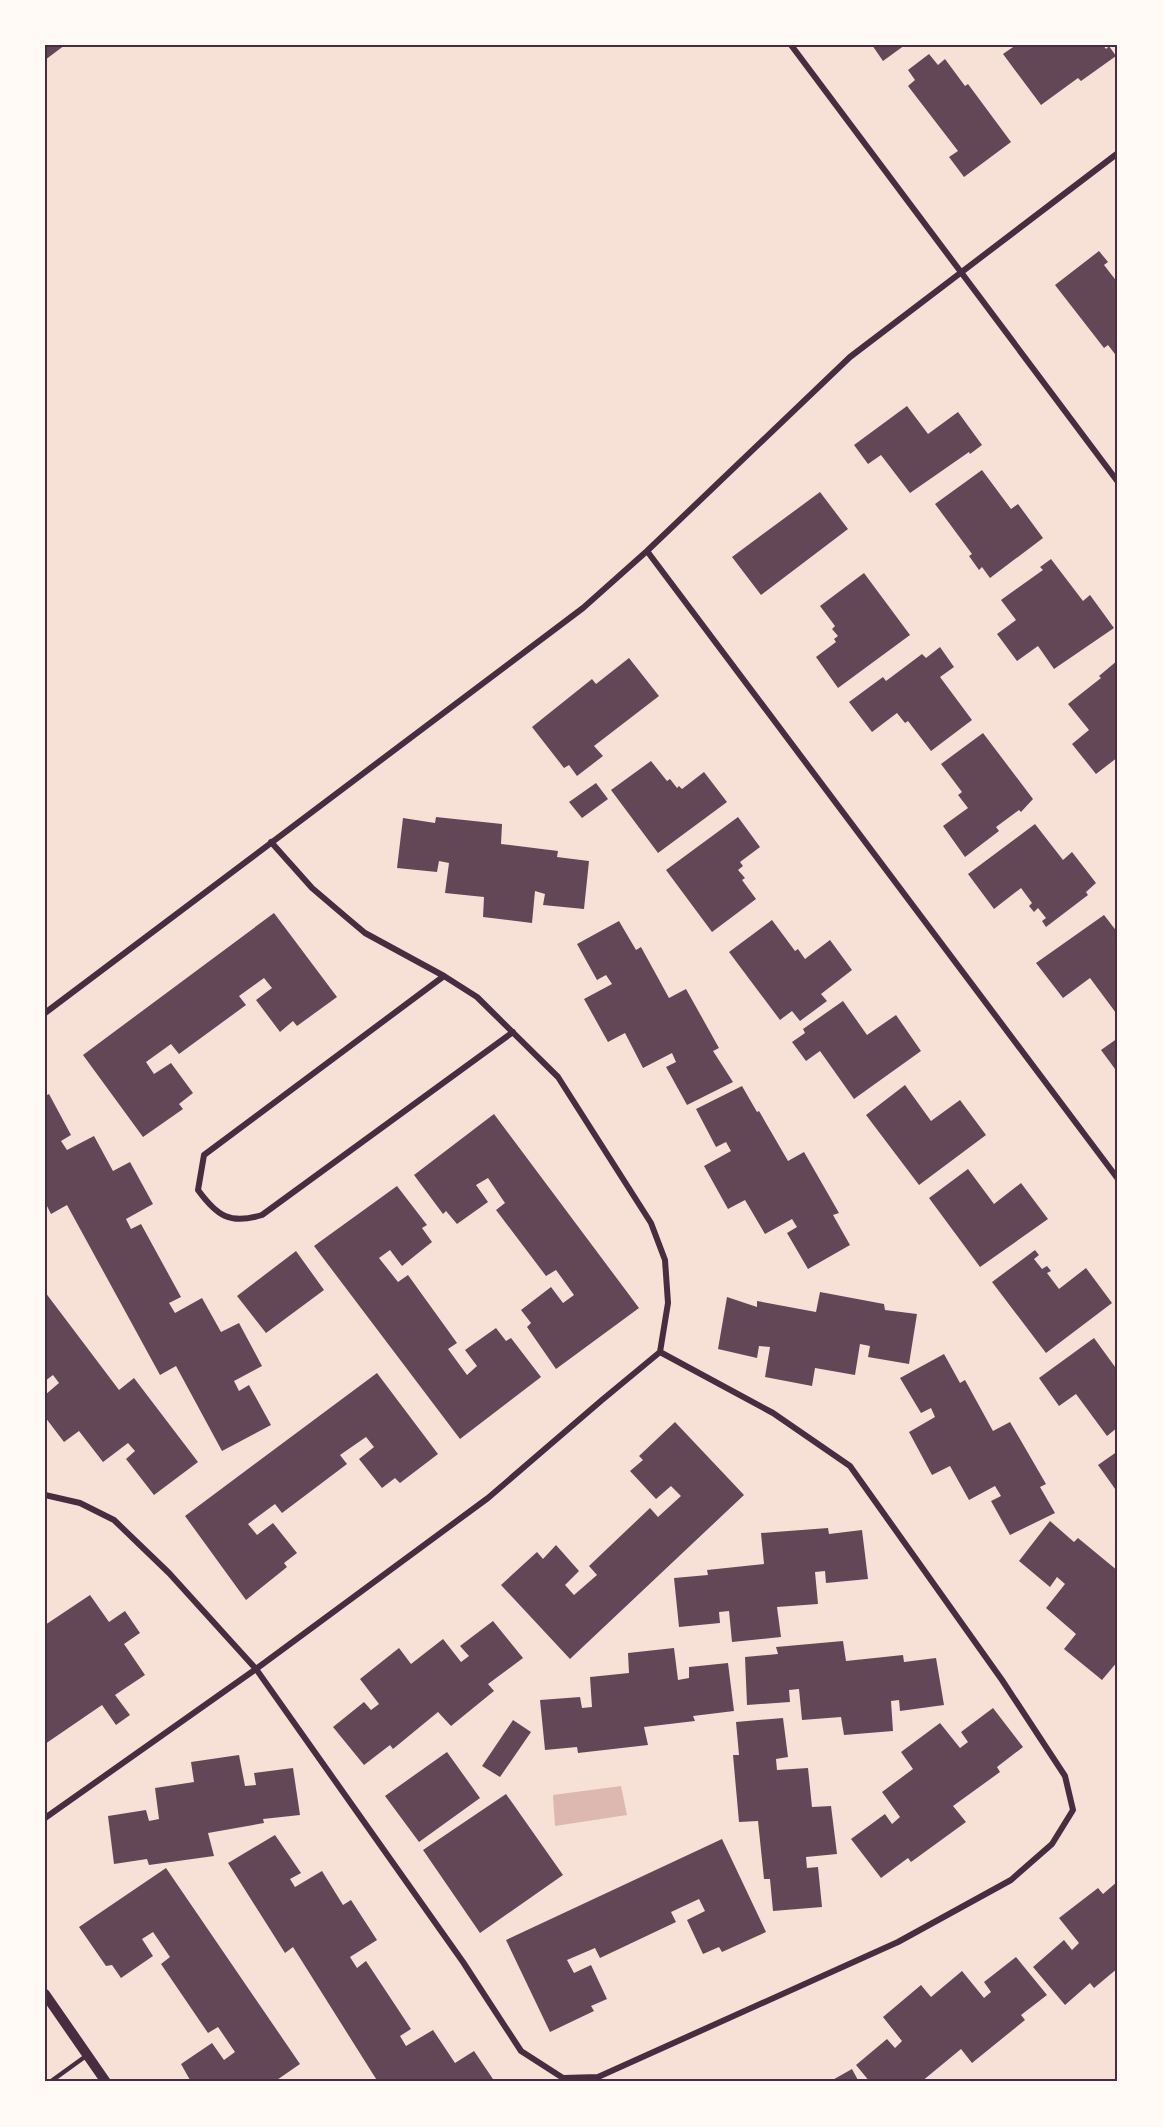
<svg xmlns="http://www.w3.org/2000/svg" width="1163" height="2127" viewBox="0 0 1163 2127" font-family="'Public Sans',sans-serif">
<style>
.water{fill:#dcb8b0}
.building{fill:#644757}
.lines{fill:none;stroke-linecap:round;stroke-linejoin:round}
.service{stroke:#4a2c40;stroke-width:4.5}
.minor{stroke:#4a2c40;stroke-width:6}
.tertiary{stroke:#4a2c40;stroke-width:10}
.neatline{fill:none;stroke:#4a2c40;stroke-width:2}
</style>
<rect width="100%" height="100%" fill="#f7e1d7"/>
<path class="water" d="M621,1786L627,1815L555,1826L553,1795Z"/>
<path class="building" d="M45,45H65L45,60Z
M872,45H905L883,61Z
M1016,45H1103L1106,49L1109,46L1116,56L1081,81L1078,78L1041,105L1003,54Z
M929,54L938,65L945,59L965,86L968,84L1011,142L964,177L949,157L958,151L908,86L915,80L908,70Z
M1099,251L1108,262L1104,265L1118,283V358L1108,345L1104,348L1055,285Z
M907,406L928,434L958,412L982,445L970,454L969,452L910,493L881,455L868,464L854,445Z
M982,470L1011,509L1018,504L1043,538L990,578L982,567L979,570L969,556L972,554L935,504Z
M820,492L848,529L761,595L732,557Z
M1051,559L1083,601L1090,595L1114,628L1054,669L1038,646L1017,661L997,634L1016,620L1001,600L1043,570L1040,567Z
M864,573L910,635L838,688L816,657L836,642L834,639L838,636L832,629L835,626L820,606Z
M940,647L954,667L940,677L972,720L931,751L908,721L905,723L897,713L872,732L849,702L883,677L886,681L922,654L926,658Z
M629,658L659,696L594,746L603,756L577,776L569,765L564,768L532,727L592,679L596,684Z
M1118,660V757L1096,774L1072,744L1089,730L1068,704L1101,678L1099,676Z
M983,733L1033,799L1021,812L1019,810L996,827L999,831L965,857L943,826L968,808L958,795L962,792L941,764Z
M651,761L667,781L670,779L677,788L679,786L682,789L704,772L727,802L658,853L611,790Z
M596,783L608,799L582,818L569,802Z
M436,817L502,824L501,844L558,851L557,857L589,861L584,909L543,905L545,894L535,891L532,923L483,917L484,897L445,893L449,863L439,861L437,872L397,868L403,818L435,823Z
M738,817L760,847L740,862L743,866L738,870L745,878L742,880L756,899L712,932L666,870Z
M1035,824L1063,860L1072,852L1096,883L1086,892L1088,895L1046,927L1042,921L1046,918L1038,908L1034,912L1029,906L1032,903L1021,888L994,909L968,874Z
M274,913L337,997L297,1026L293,1021L280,1032L256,1000L272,988L264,978L239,996L246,1005L179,1054L171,1044L146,1062L154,1074L171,1063L193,1093L179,1104L183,1109L143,1137L83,1055Z
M1104,915L1118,933V1011L1116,1013L1090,978L1063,998L1036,963Z
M772,920L795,951L798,949L805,959L830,940L852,970L821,994L827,1001L800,1021L792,1011L780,1020L729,952Z
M619,921L636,950L641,947L669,998L686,989L719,1048L713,1051L733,1082L687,1105L666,1067L676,1062L672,1053L643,1068L625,1033L608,1042L584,999L612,984L606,975L597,980L577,944Z
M843,1001L867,1035L896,1015L921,1051L854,1099L820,1051L806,1061L792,1042L805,1033L803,1029Z
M1118,1038V1073L1101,1050Z
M905,1085L931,1121L960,1100L986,1135L919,1185L866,1115Z
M742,1086L757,1112L759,1111L788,1161L804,1152L839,1213L833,1215L850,1245L808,1269L787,1233L797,1227L792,1219L765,1234L745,1200L728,1209L704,1166L731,1151L726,1142L716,1147L696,1109Z
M49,1094L71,1135L61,1141L67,1150L94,1136L113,1171L130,1162L153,1204L126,1219L131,1229L141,1224L181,1297L169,1303L175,1313L202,1298L221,1332L239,1323L262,1366L234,1381L239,1391L249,1385L271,1425L222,1451L176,1366L160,1375L67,1205L51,1214L45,1202V1096Z
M494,1114L639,1308L556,1369L527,1327L531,1323L521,1310L551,1287L563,1303L574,1295L556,1270L546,1276L496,1210L505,1203L488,1178L476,1185L488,1202L457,1224L446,1211L443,1214L414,1175Z
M968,1169L994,1204L1021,1183L1048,1219L980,1267L929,1198Z
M397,1186L427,1225L422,1228L432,1242L402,1266L390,1250L379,1258L398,1282L408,1275L457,1343L448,1349L467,1375L477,1366L465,1350L496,1328L506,1341L511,1338L541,1377L460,1439L314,1246Z
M1035,1250L1039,1255L1034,1259L1042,1269L1047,1266L1051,1271L1047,1273L1059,1289L1086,1268L1112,1303L1046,1353L992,1282Z
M296,1251L324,1290L266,1333L237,1296Z
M45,1292L119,1390L134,1378L198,1462L154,1495L126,1459L135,1451L128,1443L103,1462L79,1431L64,1442L45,1417V1395L59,1383L53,1375L45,1381Z
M820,1292L884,1304L885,1310L917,1314L909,1364L868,1357L870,1346L860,1344L855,1375L815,1368L812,1386L765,1377L770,1347L759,1346L757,1358L718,1349L727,1297L757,1307V1301L816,1312Z
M1094,1338L1118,1371V1427L1107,1436L1076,1394L1059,1406L1039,1378Z
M944,1354L960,1383L965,1380L993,1431L1010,1422L1046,1484L1040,1487L1055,1513L1010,1535L991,1501L1001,1496L995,1486L969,1500L950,1466L932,1475L909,1432L935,1417L931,1408L921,1413L900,1378Z
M377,1373L438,1454L400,1483L395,1478L382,1488L359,1459L374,1447L366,1437L340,1455L347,1464L282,1513L275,1504L248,1524L257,1535L273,1523L297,1553L284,1563L287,1567L246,1600L185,1516Z
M675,1422L744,1495L570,1659L501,1585L537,1552L543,1559L556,1545L579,1571L565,1585L574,1595L597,1575L589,1566L650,1508L658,1517L681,1496L671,1486L656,1499L630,1471L643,1460L639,1456Z
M1118,1451V1493L1098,1465Z
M1050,1521L1074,1542L1078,1538L1118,1571V1661L1102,1680L1064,1649L1076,1634L1046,1608L1065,1584L1057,1577L1050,1587L1019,1561Z
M828,1528L829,1534L862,1530L868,1579L826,1583L825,1571L815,1572L818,1604L777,1607L781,1637L732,1642L729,1611L719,1612L720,1623L679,1627L674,1578L708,1575L707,1570L764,1564L761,1533Z
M90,1595L109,1622L125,1611L140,1633L124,1644L145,1675L115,1695L130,1715L116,1725L102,1705L45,1744V1625Z
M493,1621L523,1658L488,1684L494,1691L451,1726L438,1712L393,1749L390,1745L364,1765L333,1727L364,1702L371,1710L379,1704L360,1679L399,1648L411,1664L443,1639L461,1662L469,1656L460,1646Z
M843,1641L846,1661L903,1655L904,1662L936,1658L944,1705L900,1711L899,1700L891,1701L893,1731L844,1735L841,1717L802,1720L799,1689L789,1690L790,1702L747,1705L745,1657L778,1654L776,1647Z
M674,1648L678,1680L689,1678V1667L728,1663L734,1711L693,1716L695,1721L644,1727L648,1745L578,1753L577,1747L545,1750L540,1700L580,1697L582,1708L592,1707L590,1677L629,1673L628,1653Z
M993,1708L1023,1747L997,1767L1000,1772L953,1806L966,1822L911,1862L908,1858L881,1878L851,1839L885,1814L892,1824L900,1817L882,1792L913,1769L901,1752L940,1723L960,1748L968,1742L961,1732Z
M783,1718L788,1757L776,1759L777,1770L808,1768L812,1807L831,1806L837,1854L806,1857L807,1868L818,1867L822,1907L773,1911L770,1879H764L758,1821L739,1822L733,1755H739L736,1722Z
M513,1720L531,1732L500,1777L482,1766Z
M447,1752L480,1798L419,1842L385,1796Z
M239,1755L245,1786L256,1785L254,1773L293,1768L300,1815L263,1819L264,1823L208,1833L214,1856L149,1865L147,1859L114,1864L108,1816L146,1810L149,1821L159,1819L155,1788L194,1782L191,1762Z
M506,1794L563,1875L480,1933L423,1850Z
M275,1835L301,1873L290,1879L295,1887L322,1871L343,1905L351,1900L377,1940L350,1957L357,1968L366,1961L411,2029L400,2036L406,2046L433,2030L455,2063L474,2051L495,2082H378L293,1947L285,1953L228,1863Z
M722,1839L766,1932L722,1952L719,1947L703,1954L687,1920L705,1911L699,1899L671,1912L676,1922L600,1958L595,1948L567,1960L574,1973L591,1965L607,1999L591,2006L594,2011L550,2032L506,1940Z
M166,1868L300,2064L274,2082H186L190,2080L181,2064L212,2043L224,2060L235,2052L218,2027L208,2033L161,1964L170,1957L153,1932L142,1939L153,1956L121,1978L112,1965L106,1966L79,1927Z
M1118,1881V1968L1094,1988L1090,1983L1065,2005L1033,1967L1064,1940L1072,1950L1079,1943L1059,1918L1098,1888L1103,1894Z
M1016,1957L1047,1995L1021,2015L1025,2020L972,2063L961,2049L921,2082H870L856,2065L887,2039L895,2048L902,2041L883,2017L921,1985L931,1997L962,1971L984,1998L991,1992L984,1982Z
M852,2069L859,2082H829Z"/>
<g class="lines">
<path class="service" d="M50,2082L86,2056"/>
<path class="minor" d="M791,45L1118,482
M647,551L1118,1179
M444,976L204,1155L198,1190C217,1216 230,1225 262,1215L513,1032
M45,1013L583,608L647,551L850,357L1118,153
M45,1495L80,1503L114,1520L169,1573L256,1669L463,1962L521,2051L563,2078L598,2077L898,1942L1011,1880L1052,1844L1073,1810L1065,1776L1002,1680L850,1466L773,1413L660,1352
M45,1818L256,1669L488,1498L602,1400L660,1352L668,1303L665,1260L651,1223L558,1077L477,997L444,976L365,933L346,917L312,888L271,842"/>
<path class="tertiary" d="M45,1994L106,2082"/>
</g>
<rect width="1163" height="2127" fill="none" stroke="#fffaf5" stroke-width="93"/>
<rect x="46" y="46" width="1070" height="2034" class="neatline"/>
</svg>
